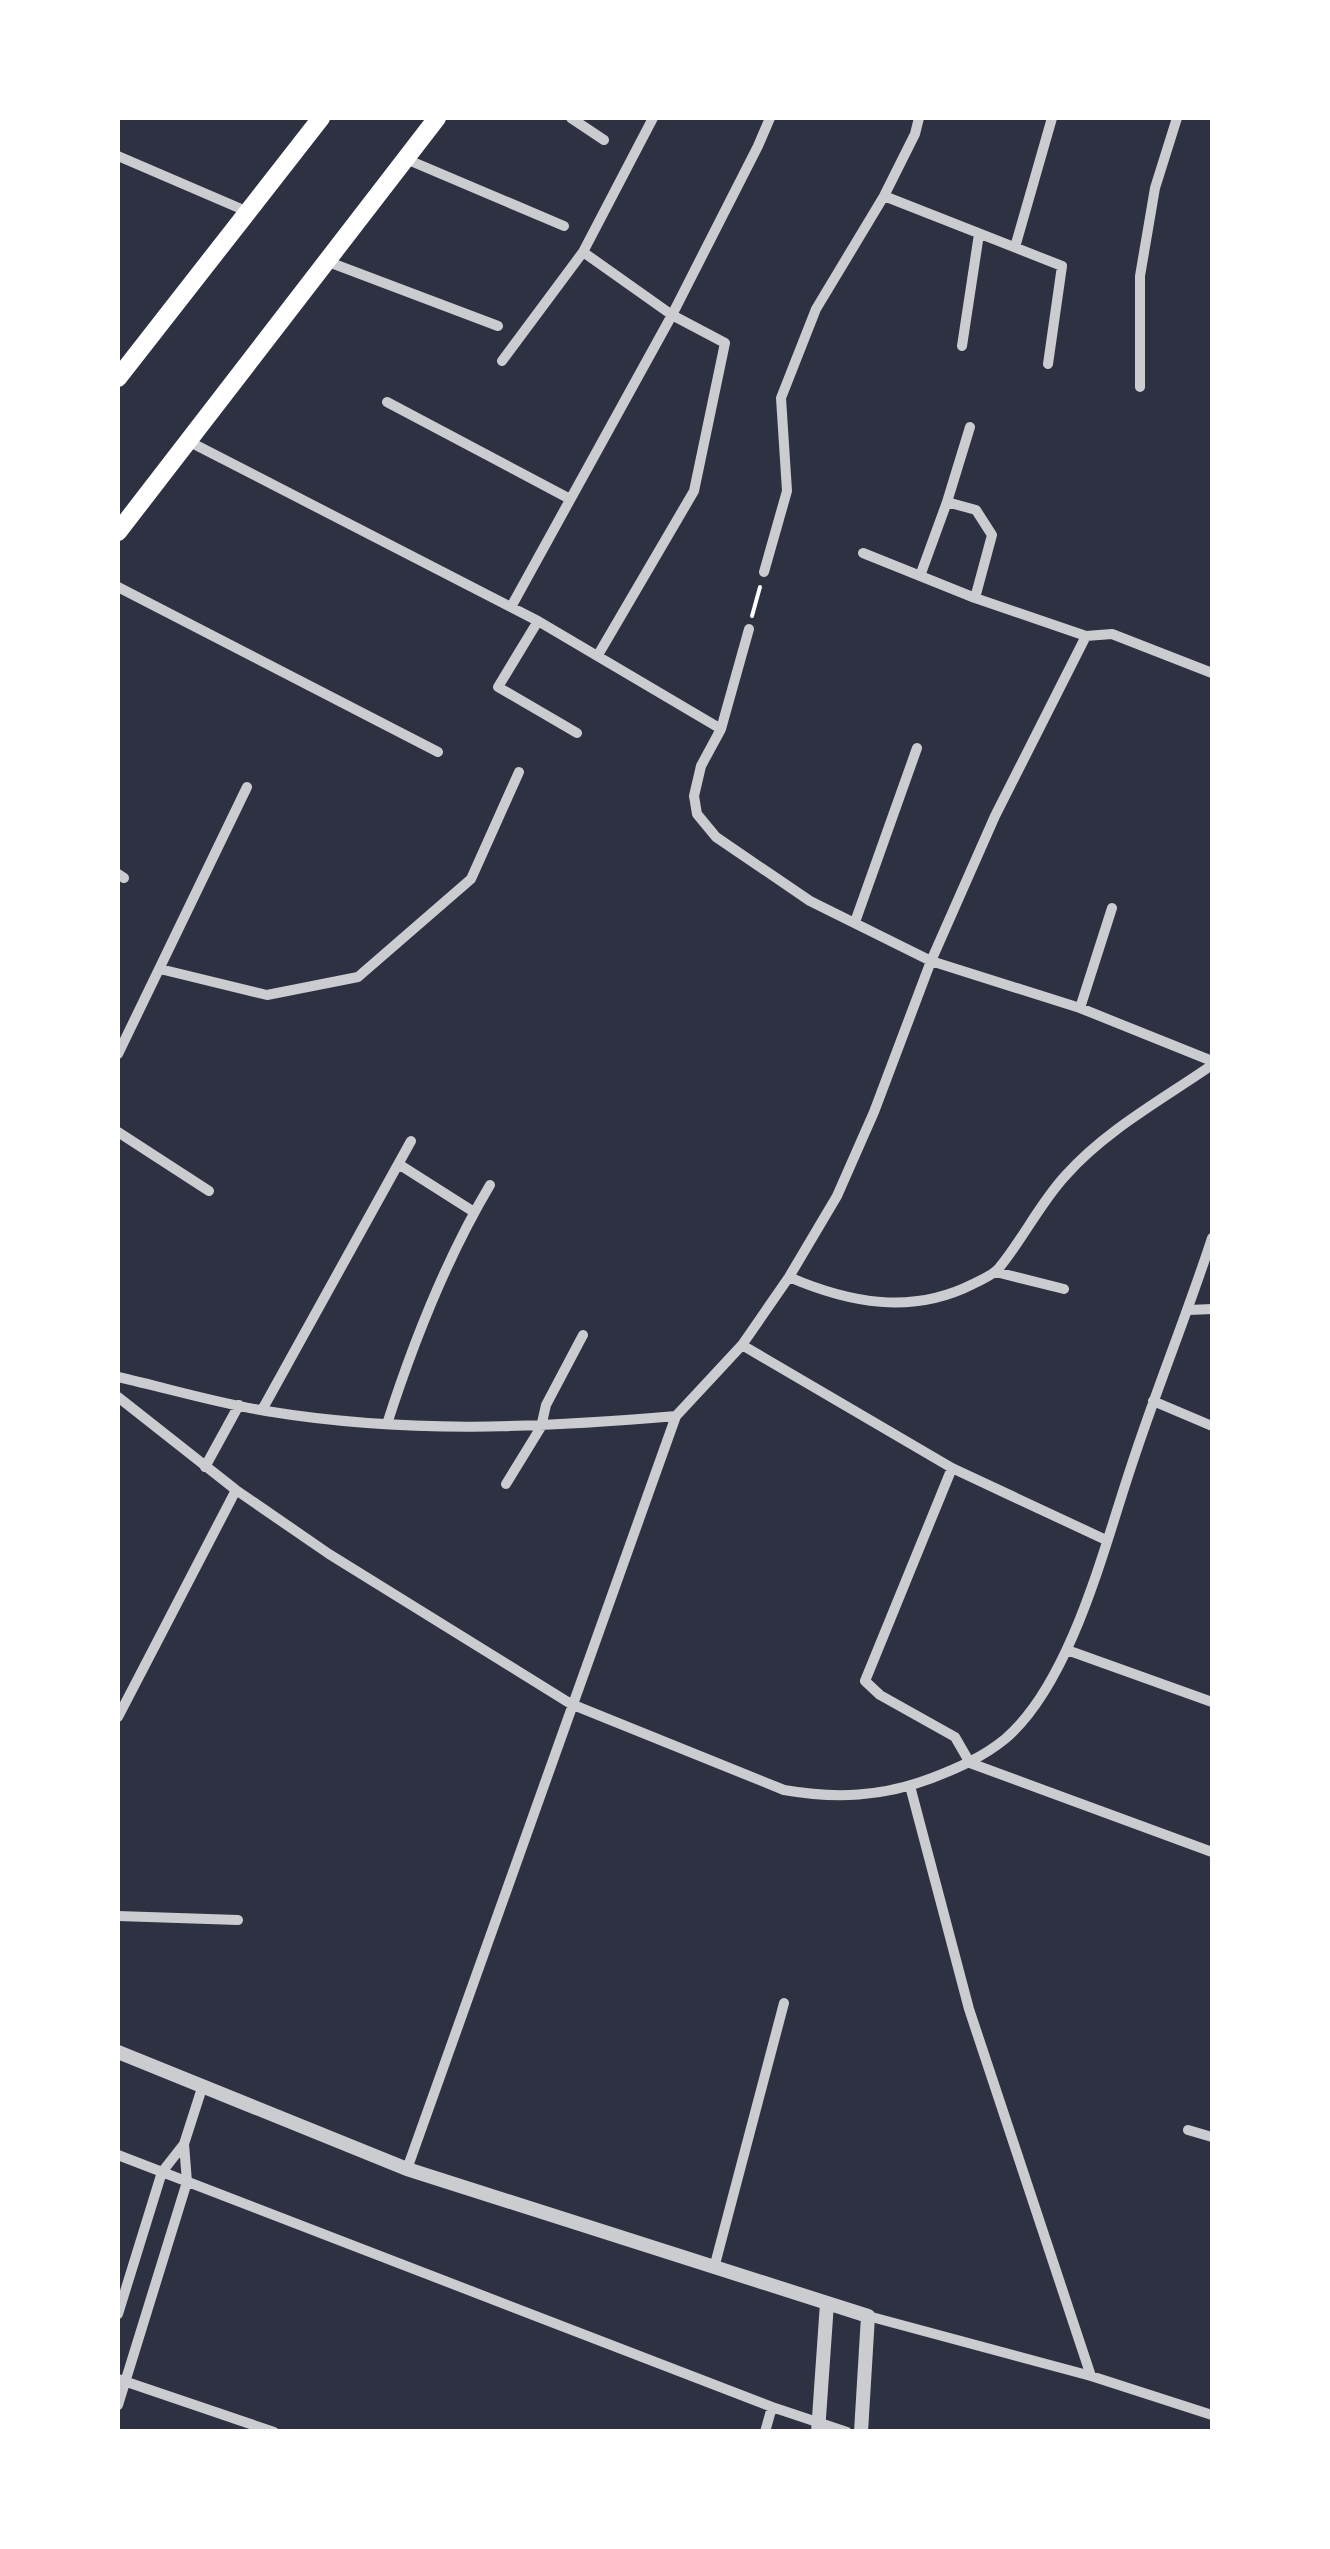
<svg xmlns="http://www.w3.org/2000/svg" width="1330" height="2549" viewBox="0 0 1330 2549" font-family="Barlow,sans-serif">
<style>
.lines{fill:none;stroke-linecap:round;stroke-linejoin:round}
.path{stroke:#fff;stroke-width:4}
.minor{stroke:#caccd0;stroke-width:10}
.tertiary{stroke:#caccd0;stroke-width:14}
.primary{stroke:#fff;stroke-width:18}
</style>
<rect width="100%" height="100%" fill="#2d3142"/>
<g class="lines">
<path class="path" d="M752,616L760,587"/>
<path class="minor" d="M571,118L604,140
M118,156L246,211
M406,159L564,226
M884,196L1062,266L1048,364
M1015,247L1052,118
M583,252L672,315L725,343L694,491L598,655
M326,261L498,326
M962,346L979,234
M502,361L583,252L653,118
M1140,387V276L1155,188L1177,118
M387,402L570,499
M970,427L947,502L976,510L992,535L975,598
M188,441L538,621L721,729
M863,553L975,598L1086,636L1112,634L1212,673
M764,572L787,491L781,398L816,309L884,196L915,134L919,118
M920,576L947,502
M118,587L438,752
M511,607L672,315L758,146L770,118
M538,621L498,687L577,733
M749,629L721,729L701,766L694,796L697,814L716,837L810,901L931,961L1080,1008L1212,1061
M118,874L124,878
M855,922L917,748
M160,969L267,995L358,977L471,879L519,772
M1080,1008L1112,908
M118,1054L247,787
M118,1132L209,1191
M400,1165L474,1212
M996,1272L1064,1289
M789,1277C849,1303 912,1315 973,1284C982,1279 992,1276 999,1268C1023,1239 1040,1203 1066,1175C1106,1130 1163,1099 1212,1065
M1189,1310L1212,1309
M742,1345L952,1468L1106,1540
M118,1377C167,1388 216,1403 266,1411C406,1434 535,1428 676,1416
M118,1397L236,1490L329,1554L571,1704L784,1790C836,1799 882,1797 932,1778C958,1768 983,1757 1005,1739C1071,1683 1104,1547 1131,1467C1156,1390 1187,1315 1212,1238
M1153,1401L1212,1426
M262,1410L411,1141
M387,1424C413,1343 446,1259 490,1185
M205,1467L239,1405
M952,1468L865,1681L880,1695L955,1737L970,1763
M506,1484L541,1427L546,1405L583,1335
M1067,1650L1212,1702
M118,1717L236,1490
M970,1763L1212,1852
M910,1786L969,2009L1091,2376
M118,1916L238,1920
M1188,2130L1212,2137
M118,2155L772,2407L847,2432
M407,2169L676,1416L742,1345L789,1277L837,1196L874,1112L931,961L995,816L1086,636
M714,2268L784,2003
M118,2314L162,2172L184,2144L202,2088
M868,2316L1091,2376L1212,2415
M118,2379L274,2432
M118,2405L187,2182L184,2144
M765,2432L772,2407"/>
<path class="tertiary" d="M118,2052L407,2169L868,2316L861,2432
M818,2432L827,2303"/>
<path class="primary" d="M118,378L321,118
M118,532L437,118"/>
</g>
<rect width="1330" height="2549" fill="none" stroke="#ffffff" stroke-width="240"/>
</svg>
